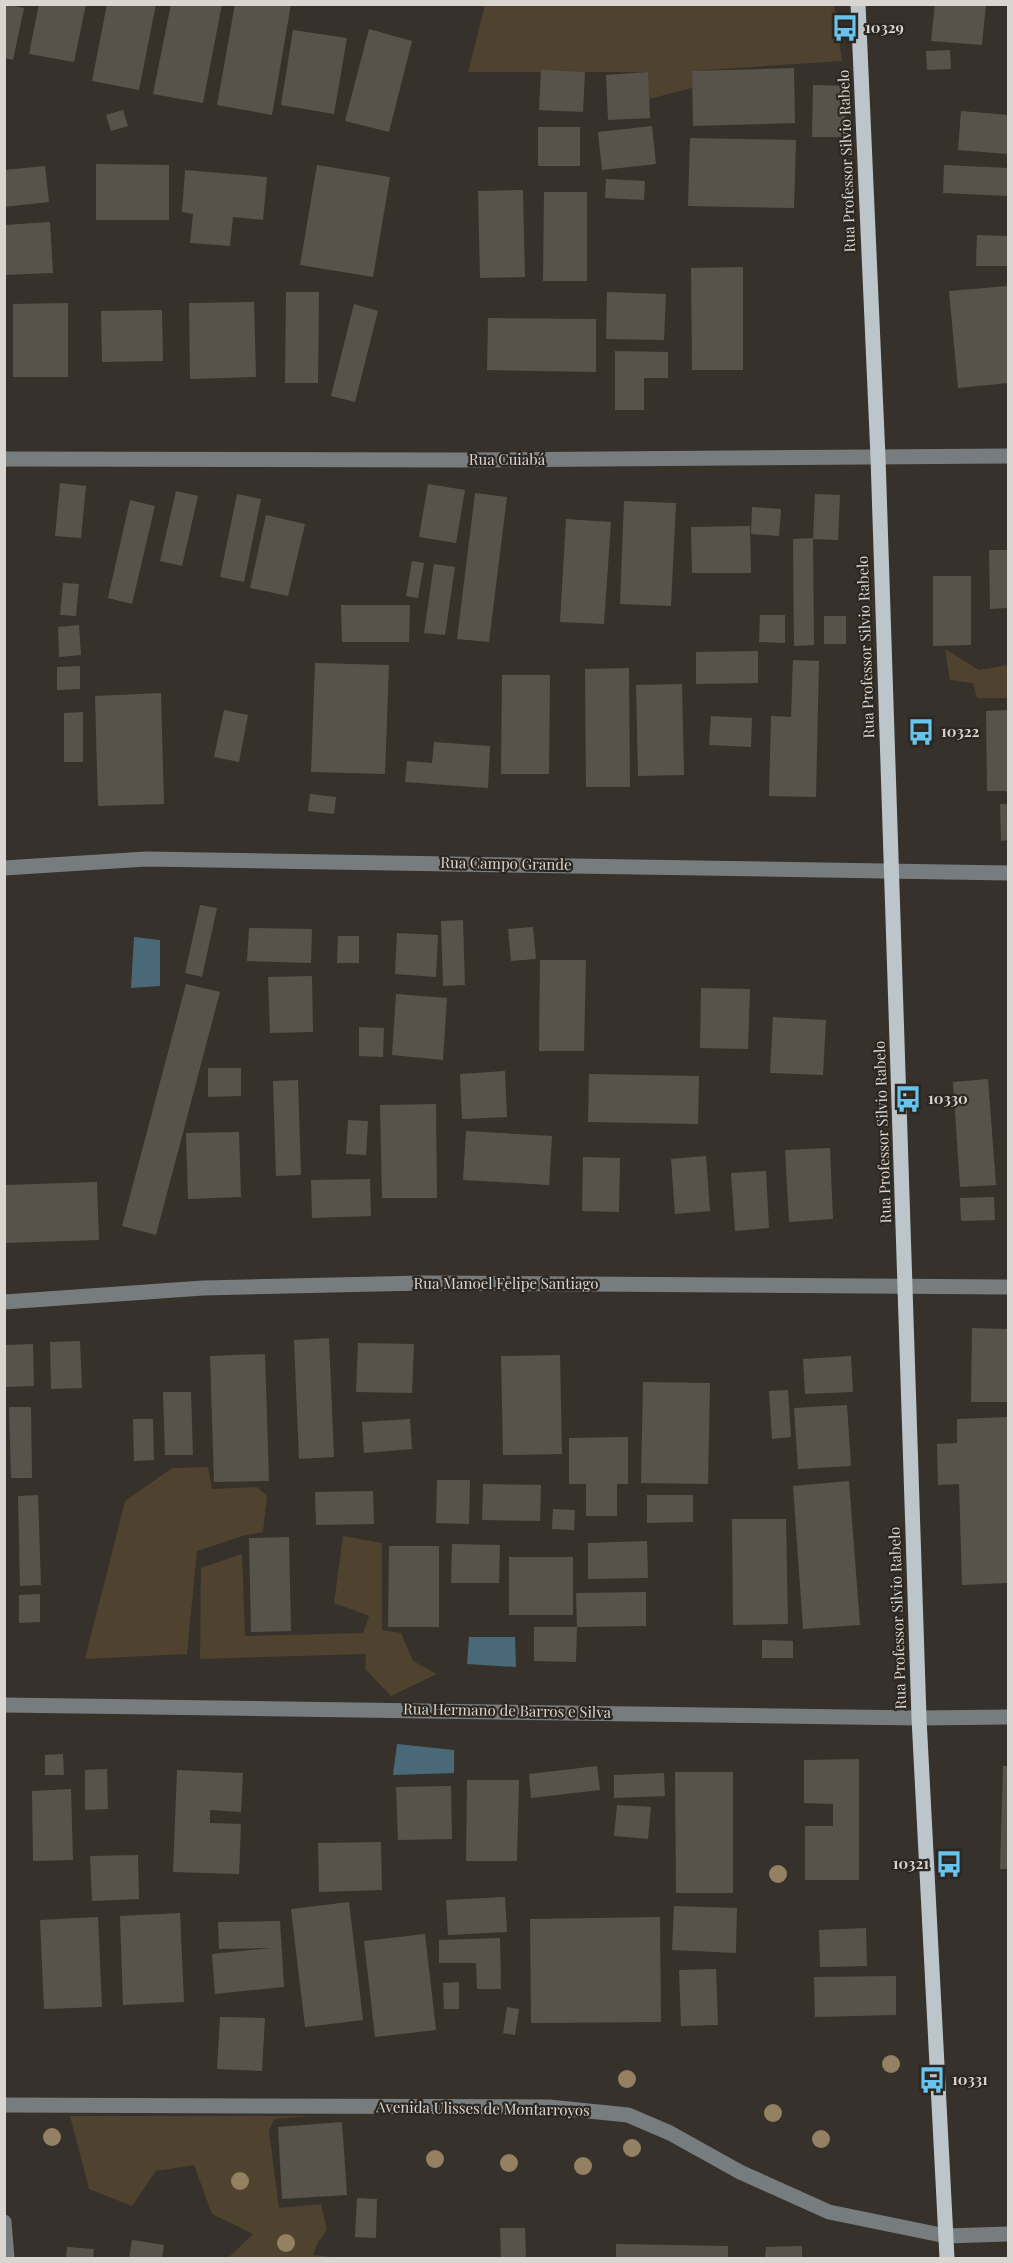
<svg xmlns="http://www.w3.org/2000/svg" width="1013" height="2263" viewBox="0 0 1013 2263" font-family="'Playfair Display',serif">
<style>
.green{fill:#4f422e}
.water{fill:#496979}
.building{fill:#58534a}
.lines{fill:none;stroke-linecap:round;stroke-linejoin:round}
.minor{stroke:#777c7e;stroke-width:15}
.major{stroke:#bcc6ca;stroke-width:15}
.tree{fill:#948062}
.labels{text-anchor:middle;stroke-width:4.5;stroke-linejoin:round;paint-order:stroke}
.poi-label{font-size:15px;font-weight:bold;fill:#d9d6d1;stroke:#2c2720;text-anchor:start}
.street-label{font-size:15px;fill:#d9d6d1;stroke:#2c2720}
</style>
<rect width="100%" height="100%" fill="#36312a"/>
<path class="green" d="M485,4L834,5L842,61L692,71V88L649,99L647,72H468Z
M945,649L979,670L1007,665L1008,658V698H977L973,683L950,680Z
M208,1467L212,1489L257,1487L267,1496L263,1532L242,1536L197,1551L187,1654L85,1659L125,1501L172,1468Z
M343,1536L382,1543V1630L401,1633L413,1661L437,1674L391,1696L365,1669L366,1654L200,1659L201,1568L242,1554L245,1636L363,1633L369,1616L334,1603Z
M70,2116H311L274,2119L269,2131L279,2208L321,2204L327,2230L318,2242L313,2255L341,2258H228L253,2234L212,2214L194,2165L156,2171L132,2206L89,2189Z"/>
<path class="water" d="M134,937L160,940V986L131,988Z
M469,1637H515L516,1667L467,1664Z
M397,1744L454,1750V1773L393,1775Z"/>
<path class="building" d="M4,4L24,8L13,60L4,58Z
M39,4H86L74,62L29,54Z
M107,4H156L139,90L92,81Z
M171,4H222L203,103L153,94Z
M235,4H291L272,115L217,105Z
M935,4H986L982,45L931,41Z
M369,29L412,41L389,132L345,121Z
M293,30L347,38L334,114L281,105Z
M950,50L951,69L927,70L926,51Z
M794,68L795,123L693,126L692,71Z
M541,70L585,72L583,112L539,110Z
M648,72L650,118L608,120L606,75Z
M813,85L846,86L845,137H812Z
M123,110L128,126L111,131L106,115Z
M961,111L1008,115V154L958,150Z
M652,126L656,164L602,170L598,132Z
M538,127H580V166H538Z
M690,138L796,140L794,208L688,206Z
M96,164L169,165V220H96Z
M317,165L390,177L373,277L300,265Z
M944,165L1008,168V196L943,193Z
M45,166L49,202L4,207V170Z
M185,170L267,177L263,220L233,217L230,246L190,243L193,214L182,212Z
M606,179L645,181L644,200L605,198Z
M523,190L525,277L480,278L478,191Z
M544,192H587V281H543Z
M50,222L53,273L4,275V225Z
M977,235L1008,236V266H976Z
M743,267V370H692L691,268Z
M1008,286V383L958,388L949,291Z
M286,292H319L318,383H285Z
M607,292L666,294L664,340L606,339Z
M254,302L256,377L190,379L189,303Z
M68,303V377H13V304Z
M354,304L378,311L355,402L331,396Z
M162,310L163,361L102,362L101,311Z
M488,318L596,319V372L487,370Z
M615,351L668,352V378H644V410H615Z
M60,483L86,486L81,538L55,536Z
M428,484L465,490L456,543L419,537Z
M176,491L198,496L182,566L160,561Z
M475,493L507,497L489,642L457,639Z
M237,494L261,499L244,582L220,577Z
M815,494L840,495L838,540L813,539Z
M130,500L155,506L132,604L108,598Z
M624,501L676,503L671,606L620,604Z
M752,507L781,509L779,536L751,534Z
M266,515L305,524L288,596L250,588Z
M566,519L611,522L604,624L560,622Z
M750,526L751,573H692L691,527Z
M813,538L814,645L794,646L793,539Z
M989,550H1008V608L990,609Z
M412,561L424,563L418,598L406,596Z
M434,564L455,567L445,635L424,633Z
M933,576H971V645L933,646Z
M63,583L79,584L76,616L60,615Z
M341,605H410L409,642H342Z
M760,615H785V643L759,642Z
M824,616H846V644H824Z
M79,625L81,655L59,657L58,627Z
M758,651V683L696,684V652Z
M793,660L819,661L816,797L769,796L771,716L791,717Z
M315,663L389,665L385,774L311,772Z
M80,666V689L57,690V667Z
M629,668L630,787H586L585,669Z
M502,675H550L549,774H501Z
M682,684L684,775L638,776L636,685Z
M161,693L164,804L98,806L95,696Z
M224,710L248,715L239,762L214,757Z
M1008,710V791H987L986,711Z
M83,712V762H64V713Z
M711,716L752,718L751,747L709,745Z
M434,742L490,746L488,788L405,782L407,761L432,763Z
M310,794L336,797L334,814L308,811Z
M1000,804H1008V840L1001,841Z
M200,905L217,908L202,977L185,973Z
M463,920L465,985L443,986L441,921Z
M533,927L536,959L511,961L508,929Z
M249,928L312,929L311,963L247,961Z
M397,933L438,935L436,977L395,974Z
M338,936H359V963H337Z
M540,960H586L584,1051H539Z
M312,976L313,1032L270,1033L268,977Z
M186,984L220,992L156,1235L122,1226Z
M701,988L750,989L748,1049L700,1048Z
M396,994L447,998L443,1060L392,1055Z
M773,1017L826,1020L823,1075L770,1073Z
M359,1027L384,1028L383,1057L359,1056Z
M208,1068H241V1096L208,1097Z
M505,1071L507,1117L462,1119L460,1074Z
M589,1074L699,1076L698,1124L588,1122Z
M988,1079L996,1185L960,1187L953,1082Z
M298,1080L301,1175L276,1176L273,1081Z
M436,1104L437,1198H382L380,1105Z
M348,1120L368,1121L366,1155L346,1154Z
M466,1131L552,1136L549,1185L463,1180Z
M239,1132L241,1197L188,1199L186,1133Z
M830,1148L833,1219L789,1222L785,1150Z
M706,1156L710,1211L675,1214L671,1159Z
M583,1157L620,1158L619,1212L582,1211Z
M766,1171L769,1228L735,1231L731,1173Z
M370,1179L371,1216L312,1218L311,1180Z
M97,1182L99,1240L4,1243V1185Z
M994,1197L995,1220L961,1221L960,1198Z
M972,1328L1008,1329V1402H971Z
M329,1338L334,1457L299,1459L294,1340Z
M80,1341L82,1388L51,1389L50,1342Z
M358,1343L414,1344L412,1393L356,1392Z
M33,1344L34,1386L5,1387L4,1345Z
M265,1354L269,1481L214,1482L210,1356Z
M560,1355L562,1454L503,1455L501,1356Z
M851,1356L853,1392L805,1394L803,1359Z
M643,1382L710,1383L708,1484L641,1483Z
M788,1390L791,1437L772,1439L769,1391Z
M163,1392H191L193,1455H165Z
M847,1405L851,1466L798,1469L794,1408Z
M9,1407H31L32,1478H11Z
M1008,1417V1583L962,1585L959,1484L938,1485L937,1444L957,1443V1419Z
M133,1419H153L154,1460L134,1461Z
M410,1419L412,1449L364,1453L362,1422Z
M628,1437V1484H617V1516H586V1484H569V1438Z
M437,1480H470L469,1524L436,1523Z
M849,1481L860,1625L803,1629L793,1486Z
M483,1484L541,1485L540,1521L482,1520Z
M373,1491L374,1524L316,1525L315,1492Z
M38,1495L41,1585L20,1586L18,1496Z
M647,1495H693V1522L647,1523Z
M553,1509L575,1510L574,1530L552,1529Z
M732,1519H786L788,1624L733,1625Z
M289,1537L291,1631L251,1632L249,1538Z
M647,1541L648,1578L588,1579V1543Z
M452,1544L500,1545L499,1583H451Z
M389,1546H439V1627H388Z
M509,1557H573V1615H509Z
M646,1592V1626L577,1627L576,1593Z
M40,1594V1622L19,1623V1595Z
M534,1627H577L576,1662L534,1661Z
M762,1640L793,1641V1658H762Z
M63,1754L64,1775H45V1755Z
M859,1759V1880H805V1826H833V1804L804,1803V1760Z
M597,1766L600,1790L531,1798L529,1774Z
M1003,1766H1008V1869H1000Z
M107,1769L108,1809L85,1810V1770Z
M177,1770L243,1773L241,1812L210,1810V1823L241,1824L239,1874L173,1872Z
M675,1772H733V1893H676Z
M664,1773L665,1796L614,1798V1775Z
M467,1780H519L517,1861H466Z
M451,1786L452,1839L398,1840L396,1787Z
M71,1789L73,1860L33,1861L32,1791Z
M617,1805L651,1807L648,1839L614,1836Z
M381,1842L382,1890L319,1892L318,1843Z
M138,1855L139,1899L92,1901L90,1856Z
M505,1897L507,1932L448,1935L446,1900Z
M349,1902L363,2020L305,2027L291,1909Z
M674,1906L737,1908L736,1953L672,1950Z
M180,1913L184,2002L123,2005L120,1916Z
M98,1917L102,2007L44,2009L40,1920Z
M660,1917L661,2022L531,2023L530,1919Z
M280,1921L284,1987L215,1994L212,1954L272,1948L219,1949L218,1922Z
M866,1928L867,1966L820,1967L819,1930Z
M425,1934L436,2030L375,2037L364,1941Z
M500,1938L501,1989H477L476,1963H439V1940Z
M716,1969L718,2025L681,2026L679,1970Z
M896,1976V2015L815,2017L814,1977Z
M459,1982V2009H444L443,1983Z
M507,2007L519,2009L515,2035L503,2033Z
M220,2017L265,2018L262,2071L217,2069Z
M342,2122L347,2195L282,2199L278,2127Z
M357,2198L377,2199L376,2238L355,2237Z
M500,2228H525L526,2258H501Z
M132,2240L164,2245L162,2258H129Z
M616,2244L728,2246V2258H616Z
M802,2246V2258H765L766,2247Z
M67,2247L94,2249L93,2258H66Z"/>
<g class="lines">
<path class="minor" d="M4,459L462,460L1008,456
M4,868L146,859L1008,873
M4,1302L203,1288L423,1283L1008,1287
M4,1705L919,1718L1008,1717
M4,2105L549,2107L628,2115L670,2133L740,2172L829,2212L946,2236L1008,2234
M4,2222L7,2258"/>
<path class="major" d="M858,4L878,457L919,1718L947,2258"/>
</g>
<g class="tree">
<circle cx="778" cy="1874" r="9"/>
<circle cx="891" cy="2064" r="9"/>
<circle cx="627" cy="2079" r="9"/>
<circle cx="773" cy="2113" r="9"/>
<circle cx="52" cy="2137" r="9"/>
<circle cx="821" cy="2139" r="9"/>
<circle cx="632" cy="2148" r="9"/>
<circle cx="435" cy="2159" r="9"/>
<circle cx="509" cy="2163" r="9"/>
<circle cx="583" cy="2166" r="9"/>
<circle cx="240" cy="2181" r="9"/>
<circle cx="286" cy="2243" r="9"/>
</g>
<defs>
<symbol id="bus-bare" viewBox="-9 -9 18 18"><path d="M-5-6H5V4H4V6H2V4H-2V6H-4V4H-5ZM-3.5-4V0h7V-4ZM-3.5 1.2v1.5H-2V1.2ZM2 1.2v1.5H3.5V1.2Z" fill="#66c4ef" stroke="#2c2720" stroke-width="2.5" paint-order="stroke"/></symbol>
</defs>
<g fill-rule="evenodd">
<use href="#bus-bare" x="826" y="9" width="38" height="38"/>
<use href="#bus-bare" x="902" y="713" width="38" height="38"/>
<use href="#bus-bare" x="889" y="1080" width="38" height="38"/>
<use href="#bus-bare" x="930" y="1845" width="38" height="38"/>
<use href="#bus-bare" x="913" y="2061" width="38" height="38"/>
</g>
<g class="labels">
<g class="poi-label">
<text x="865" y="33">10329</text>
<text x="941" y="737">10322</text>
<text x="928" y="1104">10330</text>
<text x="929" y="1869" text-anchor="end">10321</text>
<text x="952" y="2085">10331</text>
</g>
<g class="street-label">
<text transform="translate(847 161) rotate(-92)" y="5">Rua Professor Silvio Rabelo</text>
<text x="507" y="465">Rua Cuiabá</text>
<text transform="translate(866 647) rotate(-92)" y="5">Rua Professor Silvio Rabelo</text>
<text transform="translate(506 864) rotate(1)" y="5">Rua Campo Grande</text>
<text transform="translate(883 1132) rotate(-92)" y="5">Rua Professor Silvio Rabelo</text>
<text x="506" y="1289">Rua Manoel Felipe Santiago</text>
<text transform="translate(898 1618) rotate(-92)" y="5">Rua Professor Silvio Rabelo</text>
<text transform="translate(507 1711) rotate(1)" y="5">Rua Hermano de Barros e Silva</text>
<text transform="translate(483 2109) rotate(1)" y="5">Avenida Ulisses de Montarroyos</text>
</g>
</g>
<rect width="1013" height="2263" fill="none" stroke="#d9d6d1" stroke-width="12"/>
</svg>
